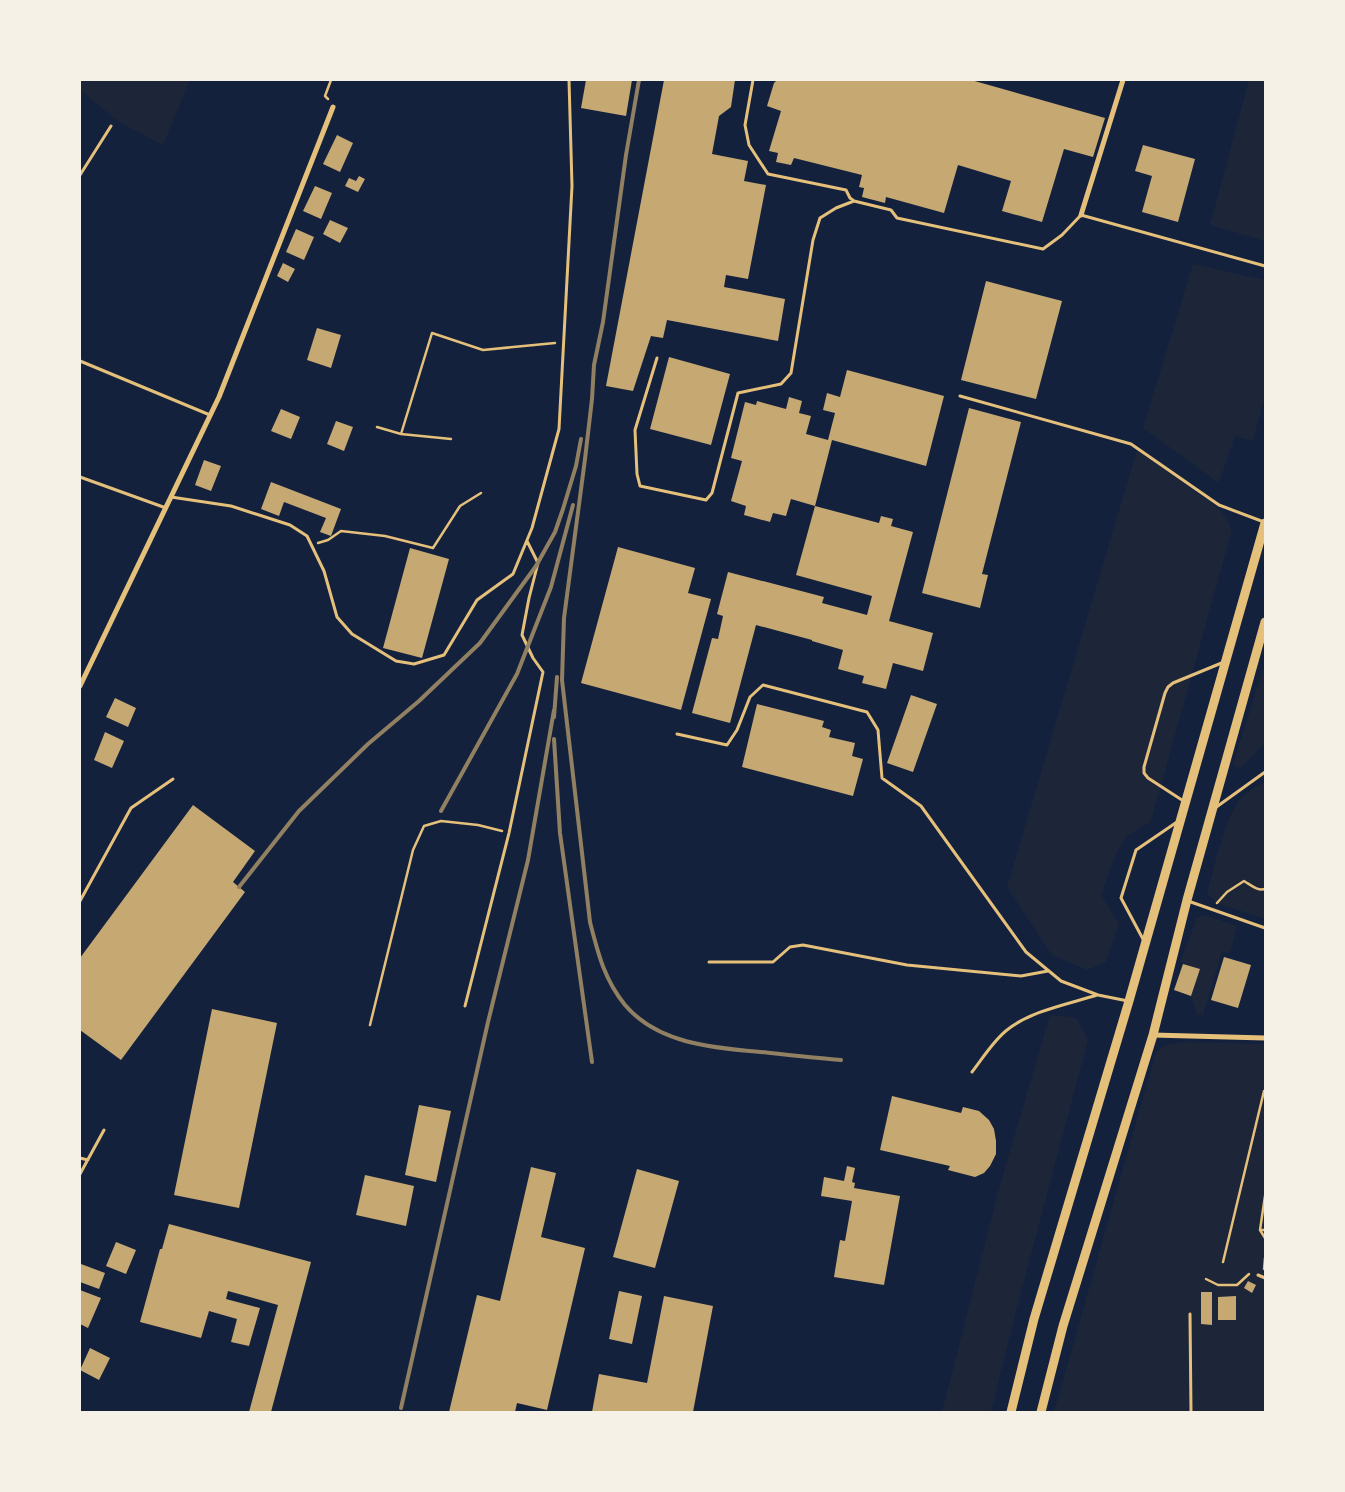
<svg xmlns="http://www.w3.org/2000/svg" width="1345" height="1492" viewBox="0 0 1345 1492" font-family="Helvetica,sans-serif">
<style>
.green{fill:#1d2539}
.building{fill:#c6a872}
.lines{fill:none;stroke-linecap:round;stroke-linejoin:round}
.path{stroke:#e5c07b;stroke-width:2.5}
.service{stroke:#e5c07b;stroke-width:3}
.minor{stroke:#e5c07b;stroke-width:5}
.primary{stroke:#e5c07b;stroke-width:9}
.rail{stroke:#918062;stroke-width:4}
</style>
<rect width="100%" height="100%" fill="#14213d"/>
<path class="green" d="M80,80H190L163,145L119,122L80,90Z
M1249,80H1265V241L1210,225Z
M1193,264L1265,280V395L1253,441L1235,436L1219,483L1143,428Z
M1137,450L1213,504L1226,517L1232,530L1151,821L1126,837L1116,854L1101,895L1119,923L1106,962L1087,970L1052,955L1007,887Z
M1265,663V743L1242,767H1236L1233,764Z
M1265,782V919L1217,903L1207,893C1214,868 1225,815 1242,797C1248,791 1257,786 1265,782Z
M1205,915L1237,926L1230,953L1222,952L1203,1015H1197L1191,996L1199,969L1180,962L1197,918Z
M1050,1015L1076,1018L1088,1040L1015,1315L991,1412H942L999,1189Z
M1184,1042L1265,1044V1412H1054L1156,1052L1166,1045Z"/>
<path class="building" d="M586,80H632L626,116L581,108Z
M664,80H735L731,107L719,116L712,154L748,161L744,181L766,185L748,279L726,275L724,287L785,299L778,341L667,320L663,338L651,336L633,391L606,386Z
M777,80H971L1105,118L1093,157L1064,149L1042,222L1002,211L1011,181L958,165L944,213L886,197L885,203L862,197L864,188L859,187L862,175L794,158L791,165L776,162L778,153L769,151L781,111L767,106L774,83Z
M337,135L353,143L340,172L323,164Z
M1143,145L1195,159L1178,222L1142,212L1152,176L1135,171Z
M359,176L365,179L358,192L345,186L349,178L356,181Z
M315,186L332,193L321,219L303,211Z
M330,220L348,228L340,243L323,234Z
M296,229L314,237L304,260L286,252Z
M283,263L295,269L288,282L277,276Z
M986,281L1062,301L1036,399L961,380Z
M317,328L341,335L331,368L307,360Z
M669,357L730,374L711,445L650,429Z
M847,370L944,396L926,466L832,440L815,506L879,523L881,516L893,519L891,526L913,532L889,621L933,633L923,671L893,663L886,689L862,683L864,676L838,669L843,650L812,641V640L756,625L730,723L692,713L712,638L718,639L723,616L717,614L728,572L824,597L822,603L867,615L872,596L796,575L815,506L791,499L786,516L773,513L770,522L744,515L746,506L731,501L742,461L731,458L745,402L756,405L757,401L786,409L789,397L802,401L799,413L811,416L806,434L828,440L835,413L823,410L827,393L840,397Z
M969,408L1021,422L982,574L988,575L980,608L922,593Z
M281,409L300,417L291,439L271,431Z
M336,421L353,427L344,451L327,444Z
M204,460L221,466L211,491L195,485Z
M271,482L341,509L331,536L320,532L326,518L284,502L279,516L261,509Z
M618,547L695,568L688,593L711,599L681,710L581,683Z
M410,548L449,559L422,658L383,648Z
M911,695L937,704L913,772L887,763Z
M115,698L136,708L128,727L106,717Z
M757,704L824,721L822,727L831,730L829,737L855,743L852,756L863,759L853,796L742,767Z
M105,732L124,741L112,768L94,760Z
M193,805L255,851L233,882L245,892L121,1060L80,1030V958Z
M1224,957L1251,965L1238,1008L1211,1000Z
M1183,964L1200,969L1191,996L1174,990Z
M212,1009L277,1023L239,1208L174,1195Z
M892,1096L961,1113L963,1107L979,1111L989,1120L994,1129L996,1141V1154L990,1166L984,1173L975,1177L948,1170L950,1166L880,1150Z
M419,1105L451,1111L436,1182L405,1175Z
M847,1166L855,1168L852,1182L855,1183L854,1188L900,1196L884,1285L834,1277L840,1240L845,1241L852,1201L821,1196L824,1177L844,1181Z
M531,1167L556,1173L541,1237L585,1248L547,1410L517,1403L515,1412H449L477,1295L500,1301Z
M637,1169L679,1181L655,1268L613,1257Z
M365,1175L414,1186L406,1226L356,1215Z
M169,1224L311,1262L271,1412H249L278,1305L228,1291L226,1299L260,1308L249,1346L231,1342L237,1319L209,1311L201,1338L140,1322L160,1249H162Z
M116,1242L136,1250L126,1274L106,1266Z
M81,1264L105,1273L99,1289L80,1282Z
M1248,1281L1256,1285L1252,1293L1244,1288Z
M80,1290L101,1298L88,1328L80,1324Z
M619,1291L642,1296L632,1344L609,1339Z
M1201,1292H1212V1325L1201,1324Z
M664,1296L713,1306L693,1412H592L599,1374L647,1383Z
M1236,1296V1320H1218V1297Z
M90,1348L110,1358L99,1380L80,1370Z"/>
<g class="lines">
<path class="path" d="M328,99L325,96L331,80
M377,427L401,434L432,333L483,350L555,343
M401,434L451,439
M318,543L328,540L341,531L385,536L433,548L460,506L481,493
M1217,903L1227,892L1244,881C1251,885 1257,891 1265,889
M370,1025L413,850L424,826L441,821L478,825L502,831
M1265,1196L1260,1230H1265
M1260,1230L1265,1238
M1223,1262L1264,1091
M1264,1269L1265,1258
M1206,1279L1218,1285H1237L1249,1274"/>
<path class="service" d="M753,80L745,125L749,145L768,174L846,190L850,198L854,201L891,210L897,218L1043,249L1062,235L1081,215L1265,266
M80,175L111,126
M657,358L635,430L637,474L640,486L706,500L712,493L738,393L781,384L791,373L813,240L820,218L836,208L854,201
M80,361L210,415
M960,396L1131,444L1219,505L1264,522
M80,477L166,508
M171,497L231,506L290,525L307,536L324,571L337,617L352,634L396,661L414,664L444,655L477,600L513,574L532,528L559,429L572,186L569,80
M677,734L727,745L737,730L750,697L763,685L867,712L878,730L882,778L921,806L1026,952L1061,981L1098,995L1128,1001
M1185,802L1148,778L1144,773V767L1165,693L1168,687L1173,683L1224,662
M1215,808L1265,772
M80,901L131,808L173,779
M1188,901L1265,928
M1144,941L1121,898L1136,850L1177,822
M709,962H773L790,947L803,945L907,965L1021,976L1048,971
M465,1006L509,833L543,672L533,658L522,635L529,598L538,563L527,541
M972,1072C983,1058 993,1041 1007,1030C1030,1011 1069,1004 1097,995
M80,1158L88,1160
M80,1174L104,1130
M1258,1275L1265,1278
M1190,1314L1191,1412"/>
<path class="minor" d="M1081,215L1123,80
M80,686L219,397L333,107
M1153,1035L1265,1038"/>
<path class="primary" d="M1011,1412L1034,1319L1129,1001L1265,523
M1041,1412L1063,1326L1153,1035L1187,900L1265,622"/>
<path class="rail" d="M639,80L626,155L603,322L594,365L592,399L585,459L564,618L562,680L590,922C598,953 604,979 625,1005C658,1044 714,1048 761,1052C788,1055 814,1058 841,1060
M554,717L557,677
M554,739L560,833L592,1062
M441,811L517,674L551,587L573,505
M239,887L299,811L368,744L419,701L480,643L536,566L555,532L563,509L576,466L581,439
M401,1408L488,1022L528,860L554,710"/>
</g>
<rect width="1345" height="1492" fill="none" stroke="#f6f1e7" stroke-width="162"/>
</svg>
